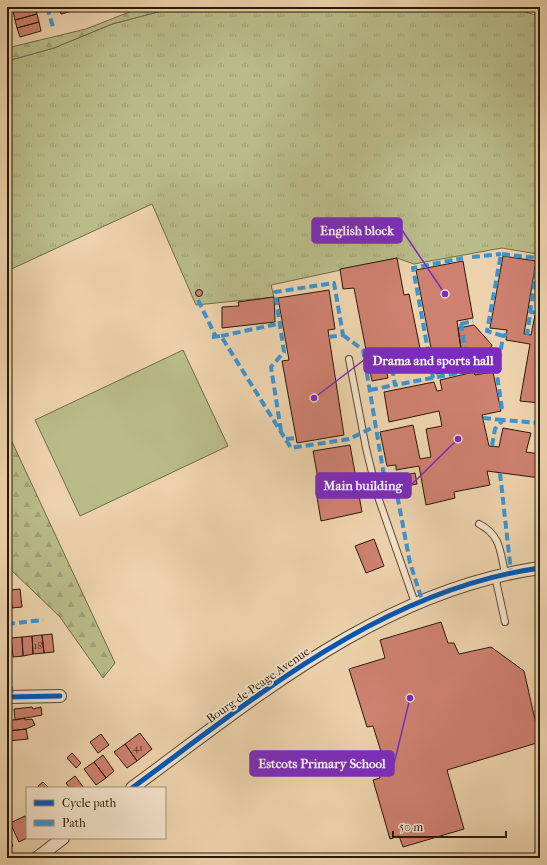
<svg xmlns="http://www.w3.org/2000/svg" width="547" height="865" viewBox="0 0 547 865" font-family="'IM FELL French Canon',serif">
<style>
.grass{fill:url(#grass-tufts);stroke:#716b47}
.forest{fill:url(#forest-firs);stroke:#716b47}
.pitch{fill:#b9bc89;stroke:#716b47}
.building{fill:#ce8170;stroke:#291a05}
.lines{fill:none;stroke-linecap:round;stroke-linejoin:round}
.service-casing{stroke:#5a482f;stroke-width:8}
.minor-casing{stroke:#5a482f;stroke-width:14}
.service{stroke:#f3e2ca;stroke-width:6}
.minor{stroke:#f3e2ca;stroke-width:12}
.quiet{stroke:#3c94d1;stroke-width:4;stroke-dasharray:8 4;stroke-linecap:butt}
.cycleway-casing{stroke:#f3e2ca;stroke-width:8}
.cycleway{stroke:#0057b8;stroke-width:5}
.labels{text-anchor:middle;stroke-width:3.5;stroke-linejoin:round;paint-order:stroke}
.number-label{font-size:10px;fill:#523420}
.street-label{font-size:12px;fill:#291a05;stroke:#f3e2ca}
.leader{fill:none;stroke:#7b2cbf;stroke-width:1.5}
.callout-dot{fill:#7b2cbf;stroke:#f3e2ca;stroke-width:1.5}
.callout{fill:#7b2cbf;stroke:#7b2cbf;stroke-width:1.5}
.callout-label{font-size:13px;text-anchor:middle;font-weight:bold;fill:#fff}
</style>
<defs>
<pattern id="grass-tufts" width="24" height="20" patternUnits="userSpaceOnUse"><rect width="24" height="20" fill="#b9bc89"/><path d="M3 7l-1-3M5 7V3M7 7l1-3M15 17l-1-3M17 17v-4M19 17l1-3" fill="none" stroke="#9fa175"/></pattern>
<pattern id="forest-firs" width="22" height="20" patternUnits="userSpaceOnUse"><rect width="22" height="20" fill="#b9bc89"/><path d="M5 1l3.5 6h-7zM16 11l3.5 6h-7z" fill="#9fa175"/></pattern>
</defs>
<rect width="100%" height="100%" fill="#edd3ad"/>
<filter id="stains"><feTurbulence type="fractalNoise" baseFrequency=".005" numOctaves="4"/><feColorMatrix values="0 0 0 0 .2 0 0 0 0 .09 0 0 0 0 .02 0 0 0 .5 -.17"/></filter>
<radialGradient id="worn" r=".72"><stop offset=".6" stop-color="#630" stop-opacity="0"/><stop offset="1" stop-color="#630" stop-opacity=".3"/></radialGradient>
<path class="grass" d="M177,7H505L540,16V230L537,254L502,248L414,264L397,258L271,285L274,297L196,305L152,204L7,271V61L54,48L112,24Z"/>
<path class="forest" d="M142,7H177L112,24L54,48L7,61V48L86,29Z
M7,431L115,663L103,678L60,617L7,566Z"/>
<path class="pitch" d="M183,350L228,446L80,516L35,420Z"/>
<path class="building" d="M12,7H28L13,11Z
M28,7H35L37,14L15,20L13,11Z
M59,7H71L72,11L61,14Z
M37,14L39,22L17,28L15,20Z
M39,22L41,31L20,37L17,28Z
M540,230V254H537Z
M503,256L536,261L524,334L531,335L535,315L540,316V403L520,401L530,344L506,340L507,330L490,328Z
M397,258L404,295L409,294L423,363L386,369L388,378L372,381L354,288L343,289L340,269Z
M463,261L473,318L457,321L464,369L436,374L416,270Z
M195.5 293a3.5 3.5 0 1 1 7 0a3.5 3.5 0 1 1-7 0Z
M329,290L335,329L328,330L344,435L297,443L282,361L289,360L278,298Z
M274,297L275,322L222,328V307L239,306L238,302Z
M474,325L492,345L484,362L464,369L458,328Z
M474,372L475,375L493,372L501,411L482,415L489,446L499,447L503,428L531,433L526,452L540,454V478L487,471L490,485L454,492L455,498L426,505L419,466L396,470V465L387,466L380,432L413,425L420,459L431,457L426,429L442,426L439,411L389,422L384,392L434,382L437,391L442,390L440,380Z
M350,445L362,512L321,521L317,497L321,496L313,451Z
M415,473L417,484L392,489L389,478Z
M374,539L384,566L366,573L355,546Z
M20,589L22,607L12,608L10,590Z
M7,590H10L12,608H7Z
M441,622L448,643H454L459,654L491,647L524,671L540,742L447,770L464,829L403,847L399,836L390,839L373,780L380,778L375,760L383,758L373,726L367,727L349,669L385,658L380,640Z
M52,634L54,652L44,653L42,635Z
M42,635L44,653L33,654L32,636Z
M32,636L33,654L23,656L22,637Z
M22,637L23,656L13,657L11,638Z
M32,707L33,709L41,707L42,715L15,720L14,709Z
M25,718V720L32,719L35,725L26,729L8,731L7,721Z
M26,729L28,739L9,741L8,731Z
M140,733L152,749L137,761L125,744Z
M101,734L109,745L98,753L90,742Z
M125,744L137,761L127,768L114,752Z
M72,753L81,763L76,768L67,758Z
M103,755L114,771L106,778L94,762Z
M94,762L106,778L96,785L84,769Z
M75,776L84,788L69,787L66,783Z
M43,782L49,788H39L38,786Z
M25,816L27,820V838L19,842L10,823Z
M7,817L11,827L7,829Z
M7,833L13,846L7,849Z"/>
<g class="lines">
<defs>
<path id="service" d="M349,359L366,448L378,497L415,603
M479,524C501,535 500,552 505,573
M495,576L505,622"/>
<path id="minor" d="M7,697L60,696
M132,788C256,697 382,590 540,568
M37,858L63,838"/>
</defs>
<use href="#service" class="service-casing"/>
<use href="#minor" class="minor-casing"/>
<use href="#service" class="service"/>
<use href="#minor" class="minor"/>
<path class="quiet" d="M47,7L53,27
M472,257L501,254
M198,300L216,337
M530,312L540,313
M461,324L473,321
M343,335L363,350L386,488L397,494L410,563L422,600
M221,336L282,323
M503,336L487,331L501,254L538,258L527,335
M212,337L221,336L291,448L349,439L376,426
M392,368L395,385L468,371L461,324H457
M476,370L498,368
M433,378L413,268L463,258
M370,390L395,385
M502,409L497,375L503,336L507,334
M483,418L503,420
M281,431L271,367L284,352L275,292L334,283L343,335L329,337
M286,439L296,438
M492,446L495,429L503,420L540,423
M500,473L511,572
M365,492L386,483
M7,624L43,620
M7,651L12,697"/>
<defs>
<path id="cycleway" d="M7,697L60,696
M132,788C256,697 382,590 540,568"/>
</defs>
<use href="#cycleway" class="cycleway-casing"/>
<use href="#cycleway" class="cycleway"/>
</g>
<g class="labels">
<g class="number-label">
<text x="38" y="649">18</text>
<text x="138" y="751">41</text>
</g>
<g class="street-label">
<text transform="translate(258 685) rotate(-35)" y="4">Bourg-de-Peage Avenue</text>
</g>
</g>
<path class="leader" d="M445 294L402 230M314 398L364 360M458 439L411 485M410 698L394 764"/>
<g class="callout-dot">
<circle cx="445" cy="294" r="4"/>
<circle cx="314" cy="398" r="4"/>
<circle cx="458" cy="439" r="4"/>
<circle cx="410" cy="698" r="4"/>
</g>
<g class="callout">
<rect x="312" y="218" width="90" height="25" rx="4"/>
<rect x="364" y="348" width="137" height="25" rx="4"/>
<rect x="316" y="473" width="95" height="25" rx="4"/>
<rect x="250" y="751" width="144" height="25" rx="4"/>
</g>
<g class="callout-label">
<text x="357" y="235">English block</text>
<text x="433" y="365">Drama and sports hall</text>
<text x="363" y="490">Main building</text>
<text x="322" y="768">Estcots Primary School</text>
</g>
<rect width="547" height="865" fill="none" stroke="#edd3ad" stroke-width="24"/>
<rect x="8" y="8" width="531" height="849" fill="none" stroke="#291a05" stroke-width="2"/>
<rect x="12" y="12" width="523" height="841" fill="none" stroke="#291a05"/>
<rect x="26" y="787" width="140" height="52" fill="#f3e2ca" stroke="#a2927b"/>
<rect x="34" y="800" width="20" height="6" fill="#0057b8" stroke="#a2927b"/>
<text x="62" y="807" font-size="12" fill="#291a05">Cycle path</text>
<rect x="34" y="820" width="20" height="6" fill="#3c94d1" stroke="#a2927b"/>
<text x="62" y="827" font-size="12" fill="#291a05">Path</text>
<path d="M393 831v6h113v-6" fill="none" stroke="#291a05" stroke-width="2"/>
<text x="399" y="831" font-size="12" fill="#291a05" stroke="#f3e2ca" stroke-width="3" paint-order="stroke">50 m</text>
<rect width="100%" height="100%" filter="url(#stains)"/>
<rect width="100%" height="100%" fill="url(#worn)"/>
</svg>
